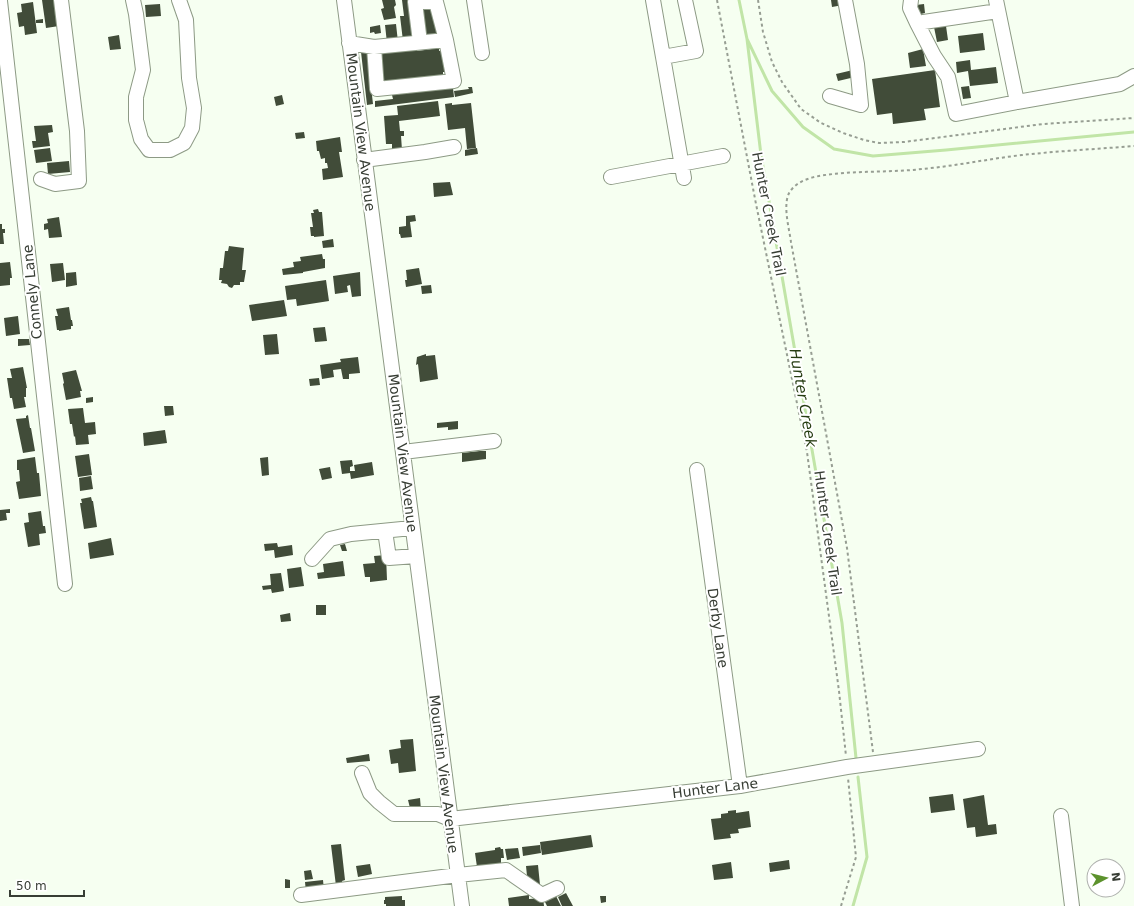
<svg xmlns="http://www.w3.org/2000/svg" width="1134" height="906" viewBox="0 0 1134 906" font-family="'DejaVu Sans',sans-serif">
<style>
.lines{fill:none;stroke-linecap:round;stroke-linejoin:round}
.stream{stroke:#c1e5a7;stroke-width:3}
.building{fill:#414c39}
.minor-casing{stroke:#8d9a85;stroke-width:16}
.path{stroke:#979e93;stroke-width:2;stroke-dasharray:3 3;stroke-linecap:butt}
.minor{stroke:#fff;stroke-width:14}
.labels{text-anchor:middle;stroke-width:4;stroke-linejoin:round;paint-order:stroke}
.street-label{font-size:14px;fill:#373d34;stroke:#fff}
.water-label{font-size:15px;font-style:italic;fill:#263d12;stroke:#fff}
</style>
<rect width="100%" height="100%" fill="#f6fff1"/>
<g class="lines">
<path class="stream" d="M739,0L747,39L772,91L803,127L834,149L873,156L946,150L1134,132
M747,39L761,155L842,623L856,758
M853,906L867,857L858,777"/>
</g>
<path class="building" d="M42,0H55L59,26L46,28Z
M382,0H395L396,5L394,7L396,18L384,20L381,9L384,8Z
M402,0H409L414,40L403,41L400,16H404Z
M831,0H842L843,5L832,7Z
M33,2L37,33L25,35L24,26L19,27L17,13L22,12L21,4Z
M160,4L161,16L146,17L145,5Z
M924,4L925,13L917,15L916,5Z
M435,8L439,36L424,38L421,9Z
M43,19V23H36V20Z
M396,24L398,42L387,43L385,25Z
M380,25L381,33L375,34L374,32L370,33V27Z
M946,26L948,40L937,42L934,27Z
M983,33L985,50L960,53L958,36Z
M119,35L121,49L110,50L108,37Z
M417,48V51L439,48V51L443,50L447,72H443V75L381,82L377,54Z
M923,49L926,66L910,68L908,53Z
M361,52H367L373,104L367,105Z
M970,60L971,70L996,67L998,83L970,86L968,71L957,73L956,62Z
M853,70L855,77L838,81L836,74Z
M935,70L940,107L924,109L926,120L893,124L892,113L877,115L872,79Z
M969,86L971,98L963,99L961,87Z
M468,87H472L473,93L455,97L454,91L469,89Z
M453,88L454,97L375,107V101L393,99L392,95Z
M282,95L284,104L276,106L274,97Z
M438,101L440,116L399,121L400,131H404V136H401L402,150L392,151V144H386L384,116L398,115L397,106Z
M452,103V105L471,103L476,148L467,149L465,128L448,130L445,104Z
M52,125L53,132L48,133L50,146L33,148L32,141H36L34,126Z
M304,132L305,138L296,139L295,133Z
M340,137L342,152H339L343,177L323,180L322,169L328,168L327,163H325V158L321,159L319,151H317L316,141Z
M50,148L52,161L36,163L34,150Z
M477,148L478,154L465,156V150Z
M69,161L70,172L48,174L47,163Z
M450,182L453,195L434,197L433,183Z
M318,209L319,212H322L324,236L314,237V236H311L310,227H313L311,213H314L313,210Z
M415,215L416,221L410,222L412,237L401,238L400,234H399V227L406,226V216Z
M59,217L62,237L49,238L48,229L44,230V224L48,223L47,219Z
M0,224H2V229H5V233H3L4,244H0Z
M333,239L334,247L323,248L322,241Z
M229,246L244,248L242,270H246L244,282H240V285H234L232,288L229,287L227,284L221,283L222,280H219L220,268H223L225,251H228Z
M322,254L323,259H325V268L303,272V273L283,275L282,269L294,267L293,262L301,261L300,257Z
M10,262L12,278H10V285L0,286V263Z
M63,263L65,280L52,282L50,264Z
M419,268L422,284L406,287L405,280H407L406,270Z
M76,272L77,285L66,287V273Z
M360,272L361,296L352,297L350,285L347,286L348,292L335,294L333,276Z
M326,280L329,301L297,306L296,299L287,300L285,286Z
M431,285L432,293L422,294L421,286Z
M284,300L287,316L252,321L249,305Z
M69,307L71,320H72L73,326H71V329L59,331V330H57L55,316H58L56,309Z
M18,316L20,334L6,336L4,318Z
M325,327L327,341L315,342L313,328Z
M277,334L279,354L265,355L263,335Z
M18,339H29L30,345L18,346Z
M426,354V356L435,355L438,379L420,382L418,364L416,365L417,357Z
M358,357L360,373L349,374V379H343L341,369L333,370L334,377L322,379L320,365L341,362L340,359Z
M23,367L27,388H26V397H24L26,407L14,409L12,398H10L7,378H12L10,369Z
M76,370L82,391H80L81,397L66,400L63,384L64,383L62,373Z
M319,378L320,385L310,386L309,379Z
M93,397V402L86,403V398Z
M164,406H173L174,415L165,416Z
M83,408L85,423L95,422L96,434L88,435L89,444L76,445L75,436L74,437L72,424H70L68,409Z
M28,415L30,428H31L35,451L23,453L16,419L26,418V416Z
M458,421V429L448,430V427L437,428V423Z
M165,430L167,443L144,446L143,433Z
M480,451H486V459L462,462V453Z
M89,454L92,475L78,477L75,456Z
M35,457L37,473H39L41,496L19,499L16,482L20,481L19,470H17V460Z
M268,457L269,475L262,476L260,458Z
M352,460L353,466L350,467V471H355L354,465L372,462L374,475L351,479L350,473L342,474L340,461Z
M330,467L332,478L322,480L319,469Z
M91,476L93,489L80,491L79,478Z
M91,497L92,501H93L97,527L84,529L80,503H82L81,499Z
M10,509V513H6L7,520L0,521V510Z
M41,511L43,526H45L46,533L39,534L40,545L28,547L24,523L29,522L28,513Z
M111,538L114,555L90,559L88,543Z
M277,543L278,547L292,545L293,555L275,558L274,550L265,551L264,544Z
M345,544L347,551H342L340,545Z
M386,555L387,580L370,582V577H365L363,564L375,563L374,556Z
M343,561L345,576L318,579L317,573L324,572L323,564Z
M301,567L304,586L289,588L287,569Z
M281,573L284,591L272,593L271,589L263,590L262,586L271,585L270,574Z
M316,605H326V615H316Z
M290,613L291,621L281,622L280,615Z
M413,739L416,771L399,773L398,763L391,764L389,750L401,748L400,740Z
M369,754L370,761L347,763L346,758Z
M953,794L955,810L931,813L929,797Z
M984,795L988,825L996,824L997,834L976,837L975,827L967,828L963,799Z
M420,798L421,810L411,812L408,800Z
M736,810V813L749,811L751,827L738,829L739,833L730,834L731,838L714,840L711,819L721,818V814L728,813V811Z
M591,835L593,847L542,855L540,842Z
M341,844L345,880L342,881L343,885L336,886L331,845Z
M540,845L541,853L523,856L522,847Z
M500,847L501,849H503L504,858H501V863L477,867L475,853L495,850V848Z
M518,848L520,858L507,860L505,849Z
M789,860L790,869L770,872L769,863Z
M731,862L733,878L714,880L712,865Z
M370,864L372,874L358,877L356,866Z
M538,865L540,885L528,886L526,866Z
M311,870L313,879L305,880L304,871Z
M285,879L290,880V888H285Z
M323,880L324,890L306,892L305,882Z
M566,893L573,906H562L558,897Z
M529,895V899L543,898L544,906H509L508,898Z
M402,896V900H405V906H386V904H384V900H385V897Z
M556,896L561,906H547L545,902Z
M600,896H606V902L601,903Z"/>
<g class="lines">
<defs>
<path id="minor" d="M133,0L136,14L143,70L136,97V120L141,139L149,150H170L184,143L192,128L194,108L189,78L186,20L179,0
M344,0L462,906
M474,0L482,53
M653,0L663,57
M911,0L910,8L917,23
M996,0L1017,102L956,114L948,77L934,56L917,23L998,11
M0,1L65,584
M420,42L415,2H436L446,40
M349,43L374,47L446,40L454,81L377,89L374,47
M830,96L861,105L857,64L845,0
M1017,102L1120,84L1134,76
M364,160L425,152L454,147
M611,177L723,156
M684,178L663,57L696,51L685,0
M41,179L55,184L79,181L77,131L61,0
M403,452L494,441
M697,470L740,786
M385,531L389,558L416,556
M312,559L330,539L351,534L412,528
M362,773L370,793L379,802L394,814H438L450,819L740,786L847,767L978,749
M1061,816L1072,906
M301,895L458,875L506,870L542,895L557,888"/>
</defs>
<use href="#minor" class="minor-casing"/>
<path class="path" d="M717,0L756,204L807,452L839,691L846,756
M758,0L763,32L772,62L782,82L801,109L821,123L843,133L864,140L879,143L904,142L1043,124L1134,118
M873,752L847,548L791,242C789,227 781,200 792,189C799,181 809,178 819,176C853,170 888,173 922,169C955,166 988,159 1022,155C1059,151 1097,149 1134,146
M841,906L856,857L848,778"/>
<use href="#minor" class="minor"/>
</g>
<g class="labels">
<g class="street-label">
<text transform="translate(361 132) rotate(83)" y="5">Mountain View Avenue</text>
<text transform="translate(769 214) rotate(79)" y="5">Hunter Creek Trail</text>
<text transform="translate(32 292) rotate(-96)" y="5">Connely Lane</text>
<text transform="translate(403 453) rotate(83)" y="5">Mountain View Avenue</text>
<text transform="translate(828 533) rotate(82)" y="5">Hunter Creek Trail</text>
<text transform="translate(718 628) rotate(82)" y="5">Derby Lane</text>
<text transform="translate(444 774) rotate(83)" y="5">Mountain View Avenue</text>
<text transform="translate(715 788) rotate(-7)" y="5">Hunter Lane</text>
</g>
<g class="water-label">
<text transform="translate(803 398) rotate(80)" y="5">Hunter Creek</text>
</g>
</g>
<g transform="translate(1106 878) rotate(83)"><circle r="19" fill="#ffffff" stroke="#afb1ae"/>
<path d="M0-3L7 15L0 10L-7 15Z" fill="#5c922c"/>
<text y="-6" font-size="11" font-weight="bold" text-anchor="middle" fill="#373d34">N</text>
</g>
<path d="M10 890v6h74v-6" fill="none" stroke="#373d34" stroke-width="2"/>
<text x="16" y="890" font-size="12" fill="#373d34" stroke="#ffffff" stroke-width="3" paint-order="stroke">50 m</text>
</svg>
